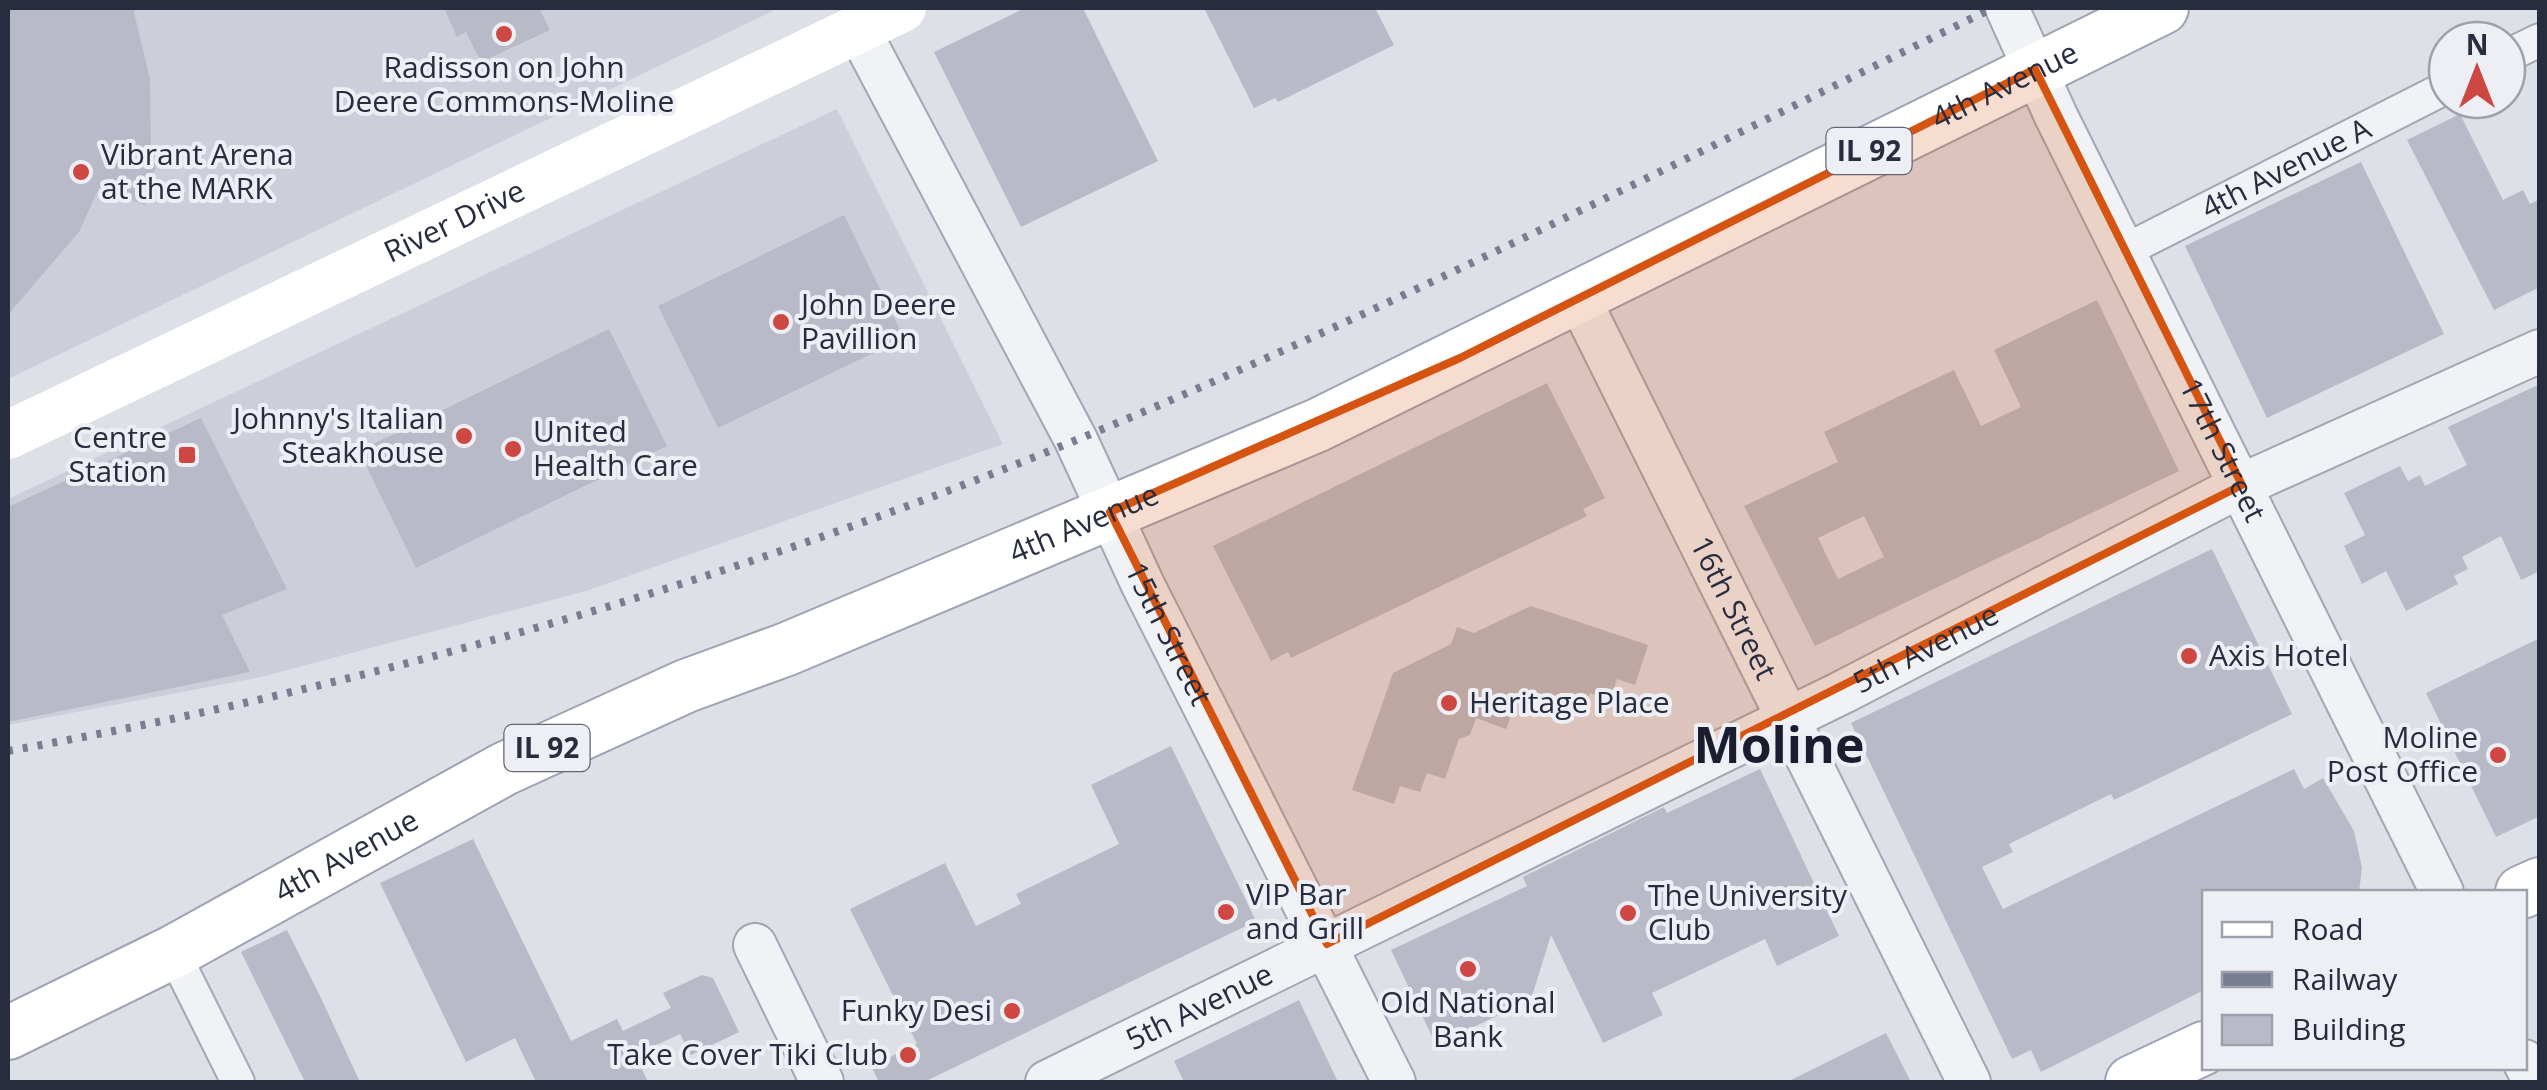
<svg xmlns="http://www.w3.org/2000/svg" width="2547" height="1090" viewBox="0 0 2547 1090" font-family="'Open Sans',sans-serif">
<style>
.built{fill:#cccfda}
.building{fill:#b8bbc7;fill-rule:evenodd}
.lines{fill:none;stroke-linecap:round;stroke-linejoin:round}
.minor-casing{stroke:#a3a6b2;stroke-width:36}
.tertiary-casing{stroke:#a3a6b2;stroke-width:46}
.primary-casing{stroke:#9ea2b3;stroke-width:56}
.minor{stroke:#f1f2f6;stroke-width:32}
.tertiary{stroke:#f1f2f6;stroke-width:42}
.secondary{stroke:#fff;stroke-width:48}
.primary{stroke:#fff;stroke-width:52}
.rail{stroke:#787d91;stroke-width:8;stroke-dasharray:5 10;stroke-linecap:butt}
.marked{fill:#d55411;fill-opacity:0.2;stroke:#d55411;stroke-width:8;stroke-linejoin:round}
.poi-dot{fill:#cd4743;stroke:#eeeff5;stroke-width:4}
.labels{text-anchor:middle;stroke-width:8;stroke-linejoin:round;paint-order:stroke}
.shield{fill:#eeeff5;stroke:#636675;stroke-width:2.5}
.shield-label{font-size:28px;font-weight:bold;fill:#272c3e}
.poi-label{font-size:30px;fill:#272c3e;stroke:#eeeff5;text-anchor:start}
.street-label{font-size:30px;fill:#272c3e;stroke:#eeeff5}
.town-label{font-size:50px;font-weight:bold;fill:#1a1d2f;stroke:#eeeff5}
</style>
<rect width="100%" height="100%" fill="#dee0e8"/>
<path class="built" d="M8,8H779L8,379Z
M837,109L1003,444L586,591L261,677L8,725V499Z"/>
<path class="building" d="M8,8H133L150,79L151,152L159,155L145,205L99,188L79,232L8,315Z
M444,8H539L550,30L481,62L466,32L457,37Z
M1025,8H1083L1158,161L1021,227L934,52Z
M1204,8H1375L1394,45L1278,102L1275,98L1254,108Z
M2460,114L2503,200L2523,190L2530,204L2540,199V287L2494,310L2407,140Z
M2361,162L2444,334L2267,418L2185,246Z
M844,215L904,338L718,428L658,306Z
M2097,300L2179,471L1815,646L1744,506L1838,462L1824,432L1954,370L1981,426L2021,407L1994,350ZM1864,516L1884,557L1838,579L1818,538Z
M609,329L667,446L416,568L359,451Z
M1547,383L1605,498L1583,509L1587,516L1291,658L1288,652L1271,661L1213,546Z
M2540,384V571L2521,580L2501,536L2462,557L2468,569L2454,576L2458,584L2406,611L2386,571L2362,584L2344,546L2365,535L2344,493L2400,466L2408,481L2420,475L2425,486L2467,465L2448,427Z
M201,418L287,589L222,615L250,672L8,722V507Z
M2212,549L2292,714L2114,800L2111,794L2009,844L2013,852L1982,867L2003,909L2294,769L2304,789L2323,778L2354,831L2362,868L2359,892H2204V990L2041,1072L2031,1050L2012,1059L1851,723Z
M1531,606L1648,645L1635,685L1617,679L1610,700L1590,693L1583,713L1545,700L1531,705L1517,700L1506,729L1476,718L1470,735L1459,739L1445,779L1427,773L1420,792L1400,786L1394,804L1352,790L1393,673L1451,644L1457,627L1474,633Z
M2540,638V816L2496,837L2426,693Z
M1171,746L1256,921L924,1082H879L871,1066L917,1044L850,909L945,863L976,926L1021,904L1016,894L1119,844L1091,785Z
M1760,769L1839,936L1777,966L1765,939L1652,993L1663,1015L1603,1043L1551,935L1533,993L1524,1003L1436,1045L1391,950L1527,886L1523,877L1664,807L1667,813Z
M473,839L571,1041L617,1019L623,1031L671,1008L663,993L702,975L713,978L739,1032L691,1055L680,1034L635,1055L648,1082H536L515,1038L466,1062L380,883Z
M287,930L321,998L360,1082H305L241,952Z
M1299,1000L1338,1082H1184L1174,1061Z
M1886,1033L1911,1082H1787Z"/>
<g class="lines">
<defs>
<g id="minor">
<path d="M2507,56L2540,40"/>
<path id="s1" d="M2124,251L2447,87"/>
<path d="M173,952L238,1082"/>
</g>
<g id="tertiary">
<path id="s2" d="M2007,8L2056,116L2442,892"/>
<path id="s3" d="M858,29L1076,440L1143,585L1394,1082"/>
<path id="s4" d="M1577,295L1969,1082"/>
<path d="M755,945L822,1082"/>
<path d="M2524,1061L2535,1082"/>
<path id="s5" d="M1047,1082L1843,692L2242,485L2540,351"/>
</g>
<g id="primary">
<path d="M2522,892L2540,884"/>
<path id="s7" d="M8,1033L173,952L504,769L686,686L787,649L1318,425L2162,8"/>
<path d="M2132,1082L2204,1048"/>
</g>
</defs>
<use href="#minor" class="minor-casing"/>
<use href="#tertiary" class="tertiary-casing"/>
<use href="#primary" class="primary-casing"/>
<use href="#minor" class="minor"/>
<use href="#tertiary" class="tertiary"/>
<path class="secondary" id="s6" d="M8,435L902,8"/>
<use href="#primary" class="primary"/>
<path class="rail" d="M8,751C367,687 736,580 1074,441C1387,312 1689,156 1993,8"/>
</g>
<path class="marked" d="M2035,69L2242,485L1327,944L1110,512L1460,358Z"/>
<g class="poi-dot">
<circle cx="504" cy="34" r="10"/>
<circle cx="81" cy="172" r="10"/>
<circle cx="781" cy="322" r="10"/>
<circle cx="464" cy="436" r="10"/>
<circle cx="513" cy="449" r="10"/>
<rect x="177" y="445" width="20" height="20" rx="5"/>
<circle cx="2189" cy="656" r="10"/>
<circle cx="1449" cy="703" r="10"/>
<circle cx="2498" cy="755" r="10"/>
<circle cx="1226" cy="912" r="10"/>
<circle cx="1628" cy="913" r="10"/>
<circle cx="1468" cy="969" r="10"/>
<circle cx="1012" cy="1011" r="10"/>
<circle cx="908" cy="1055" r="10"/>
</g>
<g class="labels">
<g class="shield">
<rect x="1826.5" y="128" width="85" height="46" rx="8"/>
<rect x="504.5" y="725" width="85" height="46" rx="8"/>
</g>
<g class="shield-label">
<text x="1869" y="161">IL 92</text>
<text x="547" y="758">IL 92</text>
</g>
<g class="poi-label">
<text x="504" y="78" text-anchor="middle">Radisson on John<tspan x="504" dy="34">Deere Commons-Moline</tspan></text>
<text x="101" y="165">Vibrant Arena<tspan x="101" dy="34">at the MARK</tspan></text>
<text x="801" y="315">John Deere<tspan x="801" dy="34">Pavillion</tspan></text>
<text x="444" y="429" text-anchor="end">Johnny's Italian<tspan x="444" dy="34">Steakhouse</tspan></text>
<text x="533" y="442">United<tspan x="533" dy="34">Health Care</tspan></text>
<text x="167" y="448" text-anchor="end">Centre<tspan x="167" dy="34">Station</tspan></text>
<text x="2209" y="666">Axis Hotel</text>
<text x="1469" y="713">Heritage Place</text>
<text x="2478" y="748" text-anchor="end">Moline<tspan x="2478" dy="34">Post Office</tspan></text>
<text x="1246" y="905">VIP Bar<tspan x="1246" dy="34">and Grill</tspan></text>
<text x="1648" y="906">The University<tspan x="1648" dy="34">Club</tspan></text>
<text x="1468" y="1013" text-anchor="middle">Old National<tspan x="1468" dy="34">Bank</tspan></text>
<text x="992" y="1021" text-anchor="end">Funky Desi</text>
<text x="888" y="1065" text-anchor="end">Take Cover Tiki Club</text>
</g>
<g class="street-label">
<text dy="10" stroke="none"><textPath href="#s7" startOffset="2212">4th Avenue</textPath></text>
<text dy="10" stroke="none"><textPath href="#s1" startOffset="182">4th Avenue A</textPath></text>
<text dy="10" stroke="none"><textPath href="#s6" startOffset="495">River Drive</textPath></text>
<text dy="10" stroke="none"><textPath href="#s2" startOffset="492">17th Street</textPath></text>
<text dy="10" stroke="none"><textPath href="#s7" startOffset="1192">4th Avenue</textPath></text>
<text dy="10" stroke="none"><textPath href="#s4" startOffset="350">16th Street</textPath></text>
<text dy="10" stroke="none"><textPath href="#s3" startOffset="680">15th Street</textPath></text>
<text dy="10" stroke="none"><textPath href="#s5" startOffset="980">5th Avenue</textPath></text>
<text dy="10" stroke="none"><textPath href="#s7" startOffset="382">4th Avenue</textPath></text>
<text dy="10" stroke="none"><textPath href="#s5" startOffset="170">5th Avenue</textPath></text>
</g>
<g class="town-label">
<text x="1779" y="763">Moline</text>
</g>
</g>
<rect width="2547" height="1090" fill="none" stroke="#272c3e" stroke-width="20"/>
<rect x="2202" y="890" width="325" height="180" fill="#eeeff5" stroke="#9ea1ac" stroke-width="2.5"/>
<rect x="2222" y="922" width="50" height="15" fill="#ffffff" stroke="#9ea1ac" stroke-width="2.5"/>
<text x="2292" y="940" font-size="30" fill="#272c3e">Road</text>
<rect x="2222" y="972" width="50" height="15" fill="#787d91" stroke="#9ea1ac" stroke-width="2.5"/>
<text x="2292" y="990" font-size="30" fill="#272c3e">Railway</text>
<rect x="2222" y="1015" width="50" height="30" fill="#b8bbc7" stroke="#9ea1ac" stroke-width="2.5"/>
<text x="2292" y="1040" font-size="30" fill="#272c3e">Building</text>
<g transform="translate(2477 70)"><circle r="48" fill="#eeeff5" stroke="#9ea1ac" stroke-width="2.5"/>
<path d="M0-8L18 38L0 25L-18 38Z" fill="#cd4743"/>
<text y="-15" font-size="28" font-weight="bold" text-anchor="middle" fill="#272c3e">N</text>
</g>
</svg>
